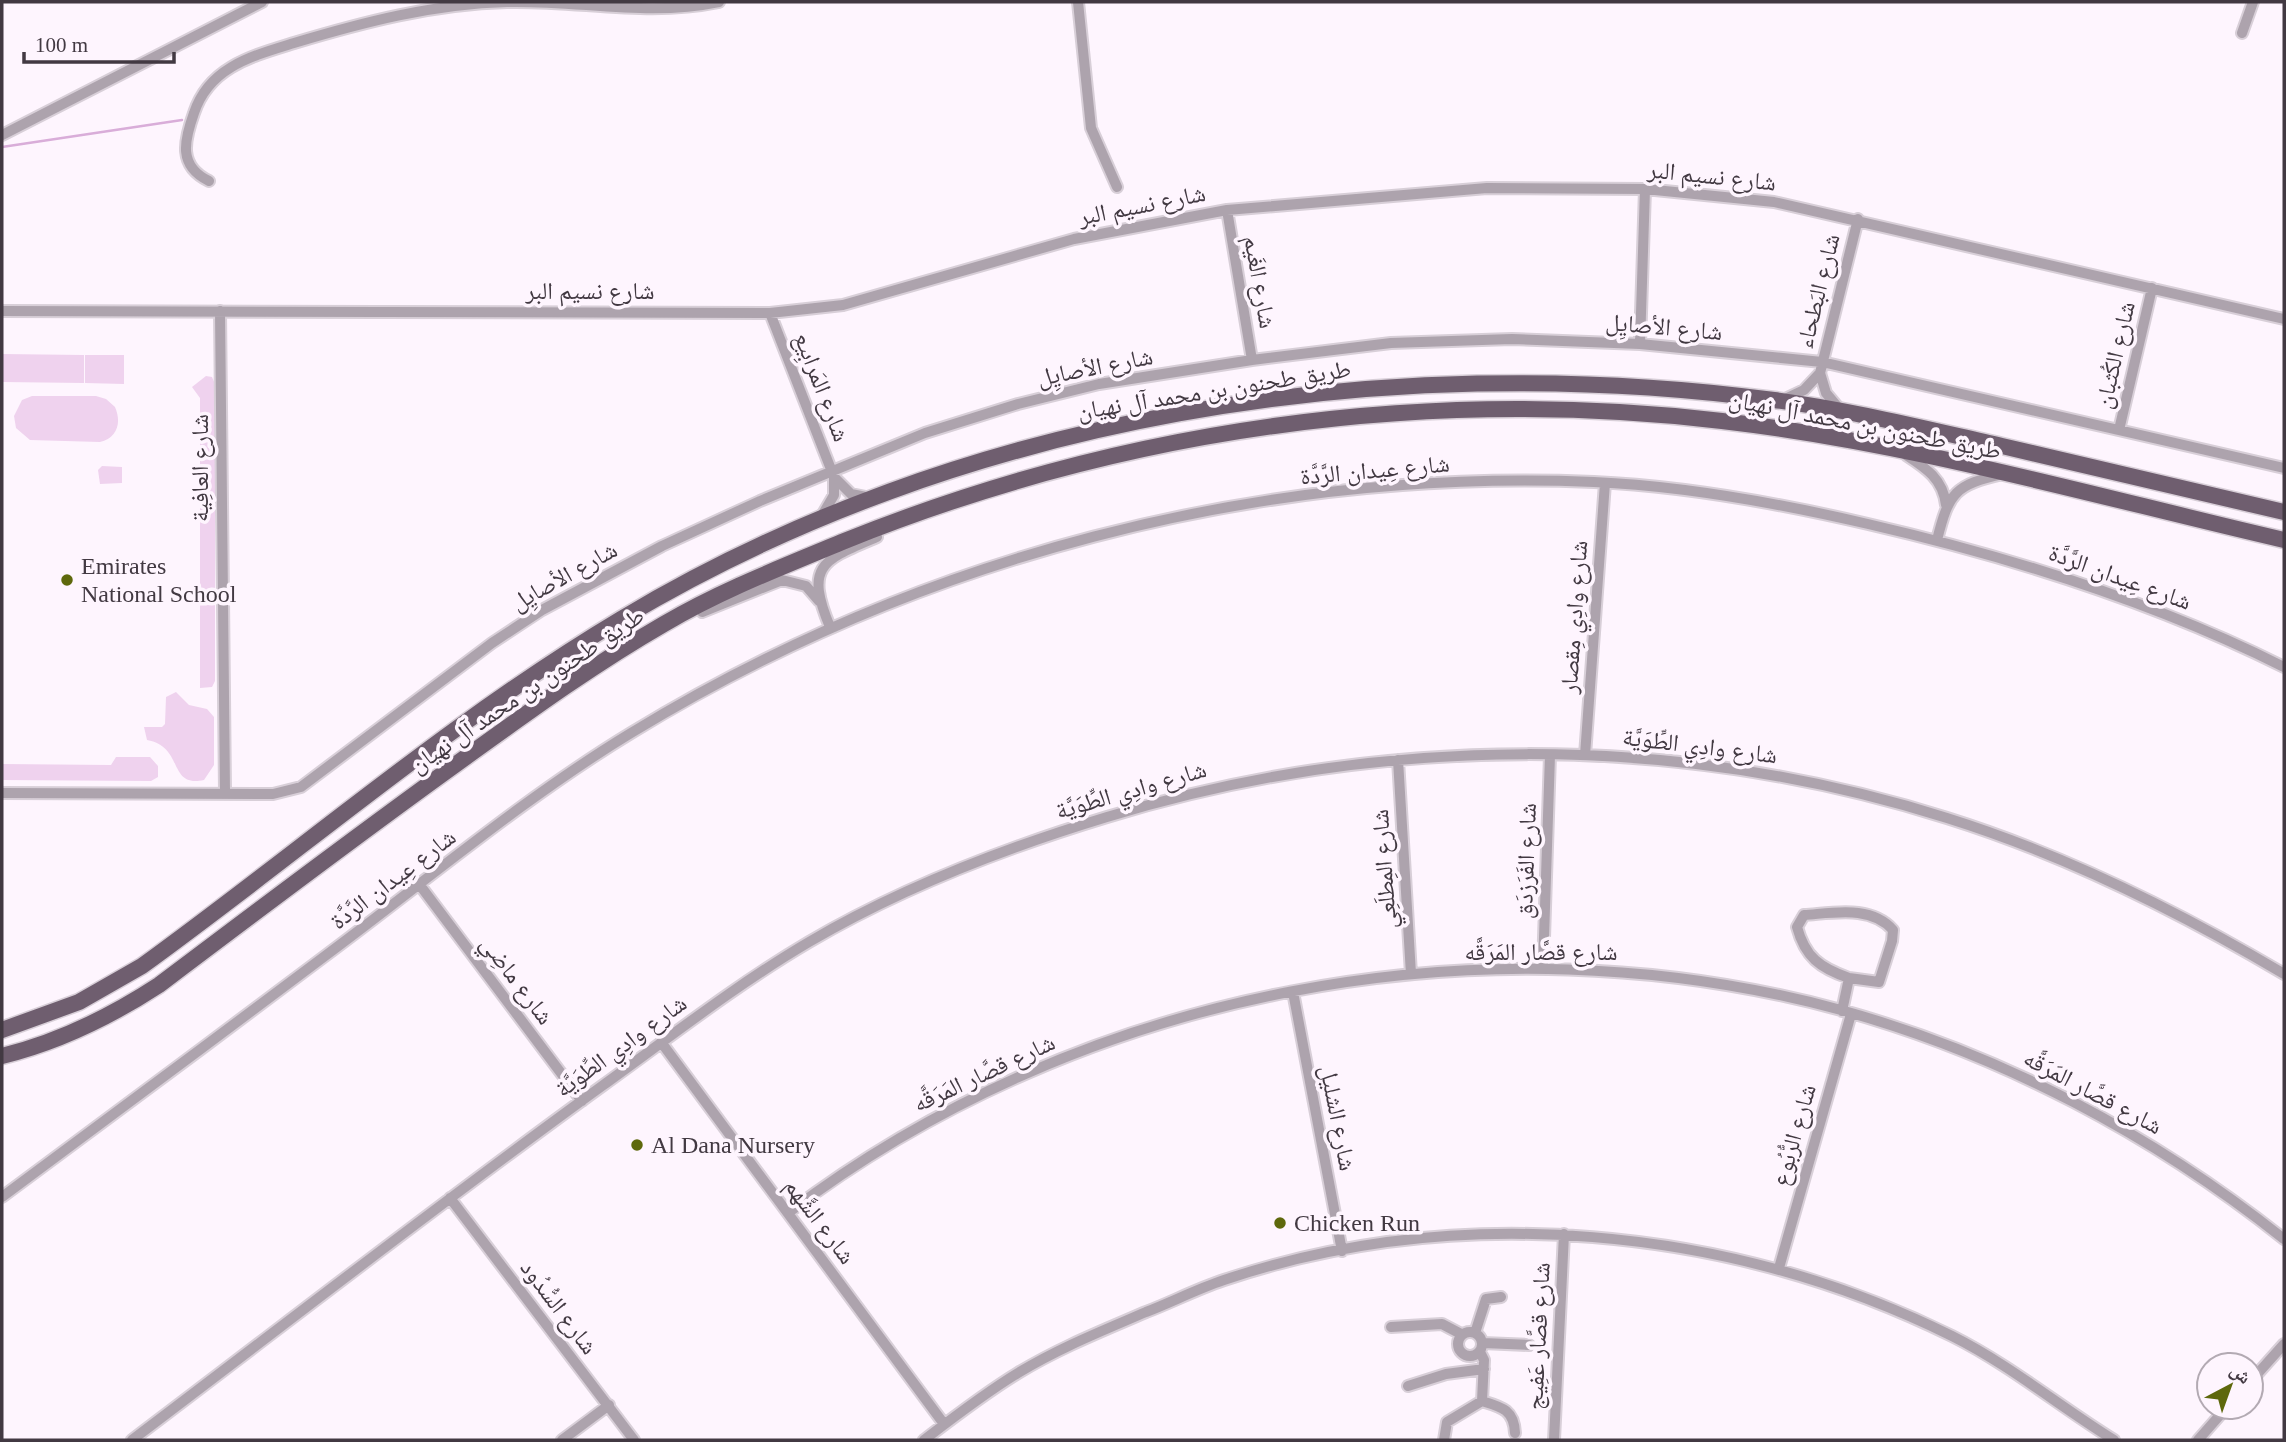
<svg xmlns="http://www.w3.org/2000/svg" width="2286" height="1442" viewBox="0 0 2286 1442" font-family="'Times New Roman','Noto Naskh Arabic',serif">
<style>
.green{fill:#efd2ee}
.lines{fill:none;stroke-linecap:round;stroke-linejoin:round}
.stream{stroke:#d9add9;stroke-width:2.5}
.street-casing{stroke:#d8cfd8;stroke-width:14}
.primary-casing{stroke:#d8cfd8;stroke-width:19}
.street{stroke:#ada3ad;stroke-width:10}
.primary{stroke:#6f5e6f;stroke-width:16}
.poi-dot{fill:#5e680c;stroke:#fef5fe;stroke-width:2.5}
.labels{text-anchor:middle;stroke-width:7;stroke-linejoin:round;paint-order:stroke}
.street-label{font-size:24px;fill:#423942;stroke:#fef5fe}
.poi-label{font-size:24px;fill:#423942;stroke:#fef5fe;text-anchor:start}
</style>
<rect width="100%" height="100%" fill="#fef5fe"/>
<path class="green" d="M2,354L84,355V383L2,382Z
M85,355H124V384L85,383Z
M206,376L212,377L215,384V681L212,687L200,688V398L192,387Z
M32,396H96L106,399L115,407C122,423 117,438 100,442L30,440L16,428L14,416L22,400Z
M102,466L122,467V483L100,484L98,470Z
M176,692L189,705L207,709L214,717V765L204,780C167,788 185,747 147,740L144,727H162L165,724L166,697Z
M116,757H150L158,766V777L151,781L2,780V764L111,765Z"/>
<g class="lines">
<path class="stream" d="M2,147L182,120"/>
<defs>
<path id="street" d="M1078,2L1091,128L1117,187
M2242,33L2253,2
M2,135L262,2
M209,181C178,166 184,141 194,113C209,67 252,56 294,43C364,22 433,4 507,2C579,0 647,17 719,2
M1227,210L1252,360
M2,311L770,313L843,305L1074,239L1227,210L1487,188L1645,189L1774,202L2284,319
M220,311L225,792
M770,313L834,477L851,494L871,498
M1640,344L1645,189
M1783,400L1804,390L1820,373
M1841,411L1826,393L1820,373L1858,219
M2119,430L2152,288
M1906,455C1926,468 1943,479 1946,505
M820,519L834,495V477
M1937,540C1949,492 1955,485 2003,474
M702,612L782,580L806,586L819,601
M830,627C804,565 823,560 877,537
M1585,755L1605,483
M1398,760L1411,974
M2,793L273,794L301,787L492,643L542,610L662,546L760,501L925,433L1018,404L1099,384L1252,360L1391,343L1512,339L1640,344L1822,362L2284,468
M419,884L582,1101
M1543,968L1550,755
M1293,992L1342,1251
M1842,1011L1849,978L1879,982L1892,941L1893,930C1871,905 1834,913 1804,915L1797,927C1805,957 1820,968 1849,978
M661,1042L944,1424
M2,1197C109,1117 218,1037 325,956C426,881 524,798 631,733C917,558 1258,468 1594,482C1686,486 1778,503 1868,524C2011,557 2152,601 2284,667
M450,1198L634,1440
M788,1213C1081,990 1486,913 1841,1010C2003,1055 2153,1135 2284,1239
M1779,1268L1851,1014
M1391,1327L1442,1324L1461,1334
M1458 1344a12 12 0 1 1 24 0a12 12 0 1 1-24 0Z
M1475,1333L1486,1299L1501,1297
M1483,1343L1529,1345
M2251,1381L2284,1344
M1408,1386L1446,1374L1484,1369
M1482,1401C1502,1407 1514,1410 1515,1433
M132,1440C288,1322 443,1201 602,1086C670,1037 736,985 809,942C901,888 1005,848 1107,817C1379,734 1675,732 1947,818C2065,855 2178,911 2284,974
M562,1440L609,1405
M924,1440C954,1417 985,1393 1018,1373C1059,1348 1102,1331 1146,1312C1172,1302 1197,1289 1224,1280C1460,1201 1729,1226 1952,1336C2010,1365 2059,1406 2114,1440
M1444,1440L1447,1422L1482,1401L1484,1360L1480,1352
M1554,1440L1564,1234
M2198,1440L2227,1407"/>
<path id="primary" d="M2,1030L79,1002L142,966C301,851 452,720 621,619C961,415 1384,348 1774,400C1851,410 1926,429 2002,446C2096,468 2190,490 2284,512
M2,1056C59,1042 110,1017 159,985C257,911 355,837 455,765C523,716 591,666 664,624C720,591 782,567 842,542C1121,429 1422,386 1722,421C1912,443 2098,497 2284,540"/>
</defs>
<use href="#street" class="street-casing"/>
<use href="#primary" class="primary-casing"/>
<use href="#street" class="street"/>
<use href="#primary" class="primary"/>
</g>
<g class="poi-dot">
<circle cx="67" cy="580" r="7"/>
<circle cx="637" cy="1145" r="7"/>
<circle cx="1280" cy="1223" r="7"/>
</g>
<g class="labels">
<g class="street-label">
<text transform="translate(1712 176) rotate(6)" y="8">شارع نسيم البر</text>
<text transform="translate(1142 205) rotate(-11)" y="8">شارع نسيم البر</text>
<text transform="translate(1260 282) rotate(80)" y="8">شارع الغَيم</text>
<text x="590" y="299">شارع نسيم البر</text>
<text transform="translate(1818 291) rotate(-76)" y="8">شارع البَطحاء</text>
<text transform="translate(1664 327) rotate(5)" y="8">شارع الأصايِل</text>
<text transform="translate(2115 355) rotate(-77)" y="8">شارع الكُثبان</text>
<text transform="translate(1095 367) rotate(-11)" y="8">شارع الأصايِل</text>
<text transform="translate(822 387) rotate(69)" y="8">شارع المَرابِيع</text>
<text transform="translate(1214 390) rotate(-9)" y="8">طريق طحنون بن محمد آل نهيان</text>
<text transform="translate(1865 425) rotate(11)" y="8">طريق طحنون بن محمد آل نهيان</text>
<text transform="translate(200 468) rotate(-90)" y="8">شارع العافِية</text>
<text transform="translate(1375 470) rotate(-5)" y="8">شارع عِيدان الرَّدَّة</text>
<text transform="translate(564 576) rotate(-29)" y="8">شارع الأصايِل</text>
<text transform="translate(2120 577) rotate(20)" y="8">شارع عِيدان الرَّدَّة</text>
<text transform="translate(1574 617) rotate(-86)" y="8">شارع وادِي مِقصار</text>
<text transform="translate(527 690) rotate(-34)" y="8">طريق طحنون بن محمد آل نهيان</text>
<text transform="translate(1700 746) rotate(7)" y="8">شارع وادِي الطِّوَيَّة</text>
<text transform="translate(1131 790) rotate(-16)" y="8">شارع وادِي الطِّوَيَّة</text>
<text transform="translate(1526 861) rotate(-88)" y="8">شارع الفَرَزدَق</text>
<text transform="translate(1384 869) rotate(-94)" y="8">شارع المِطلَعِي</text>
<text transform="translate(393 879) rotate(-37)" y="8">شارع عِيدان الرَّدَّة</text>
<text x="1541" y="960">شارع قصَّار المَرَقَّه</text>
<text transform="translate(517 980) rotate(53)" y="8">شارع ماضِي</text>
<text transform="translate(621 1046) rotate(-36)" y="8">شارع وادِي الطِّوَيَّة</text>
<text transform="translate(984 1073) rotate(-25)" y="8">شارع قصَّار المَرَقَّه</text>
<text transform="translate(2093 1092) rotate(28)" y="8">شارع قصَّار المَرَقَّه</text>
<text transform="translate(1338 1118) rotate(79)" y="8">شارع الشليل</text>
<text transform="translate(1794 1135) rotate(-74)" y="8">شارع الرُّبُوع</text>
<text transform="translate(820 1221) rotate(53)" y="8">شارع الشَّهم</text>
<text transform="translate(559 1307) rotate(53)" y="8">شارع السُّدُود</text>
<text transform="translate(1538 1336) rotate(-87)" y="8">شارع قصَّار عَفِيج</text>
</g>
<g class="poi-label">
<text x="81" y="574">Emirates<tspan x="81" dy="28">National School</tspan></text>
<text x="651" y="1153">Al Dana Nursery</text>
<text x="1294" y="1231">Chicken Run</text>
</g>
</g>
<rect width="2286" height="1442" fill="none" stroke="#423942" stroke-width="7"/>
<g transform="translate(2230 1386) rotate(41)"><circle r="33" fill="#fef5fe" stroke="#b3aab3" stroke-width="2"/>
<path d="M0-5L12 26L0 18L-12 26Z" fill="#5e680c"/>
<text y="-10" font-size="19" font-weight="bold" text-anchor="middle" fill="#423942">ش</text>
</g>
<path d="M24 52v10h150v-10" fill="none" stroke="#423942" stroke-width="3.5"/>
<text x="35" y="52" font-size="21" fill="#423942" stroke="#fef5fe" stroke-width="5" paint-order="stroke">100 m</text>
</svg>
